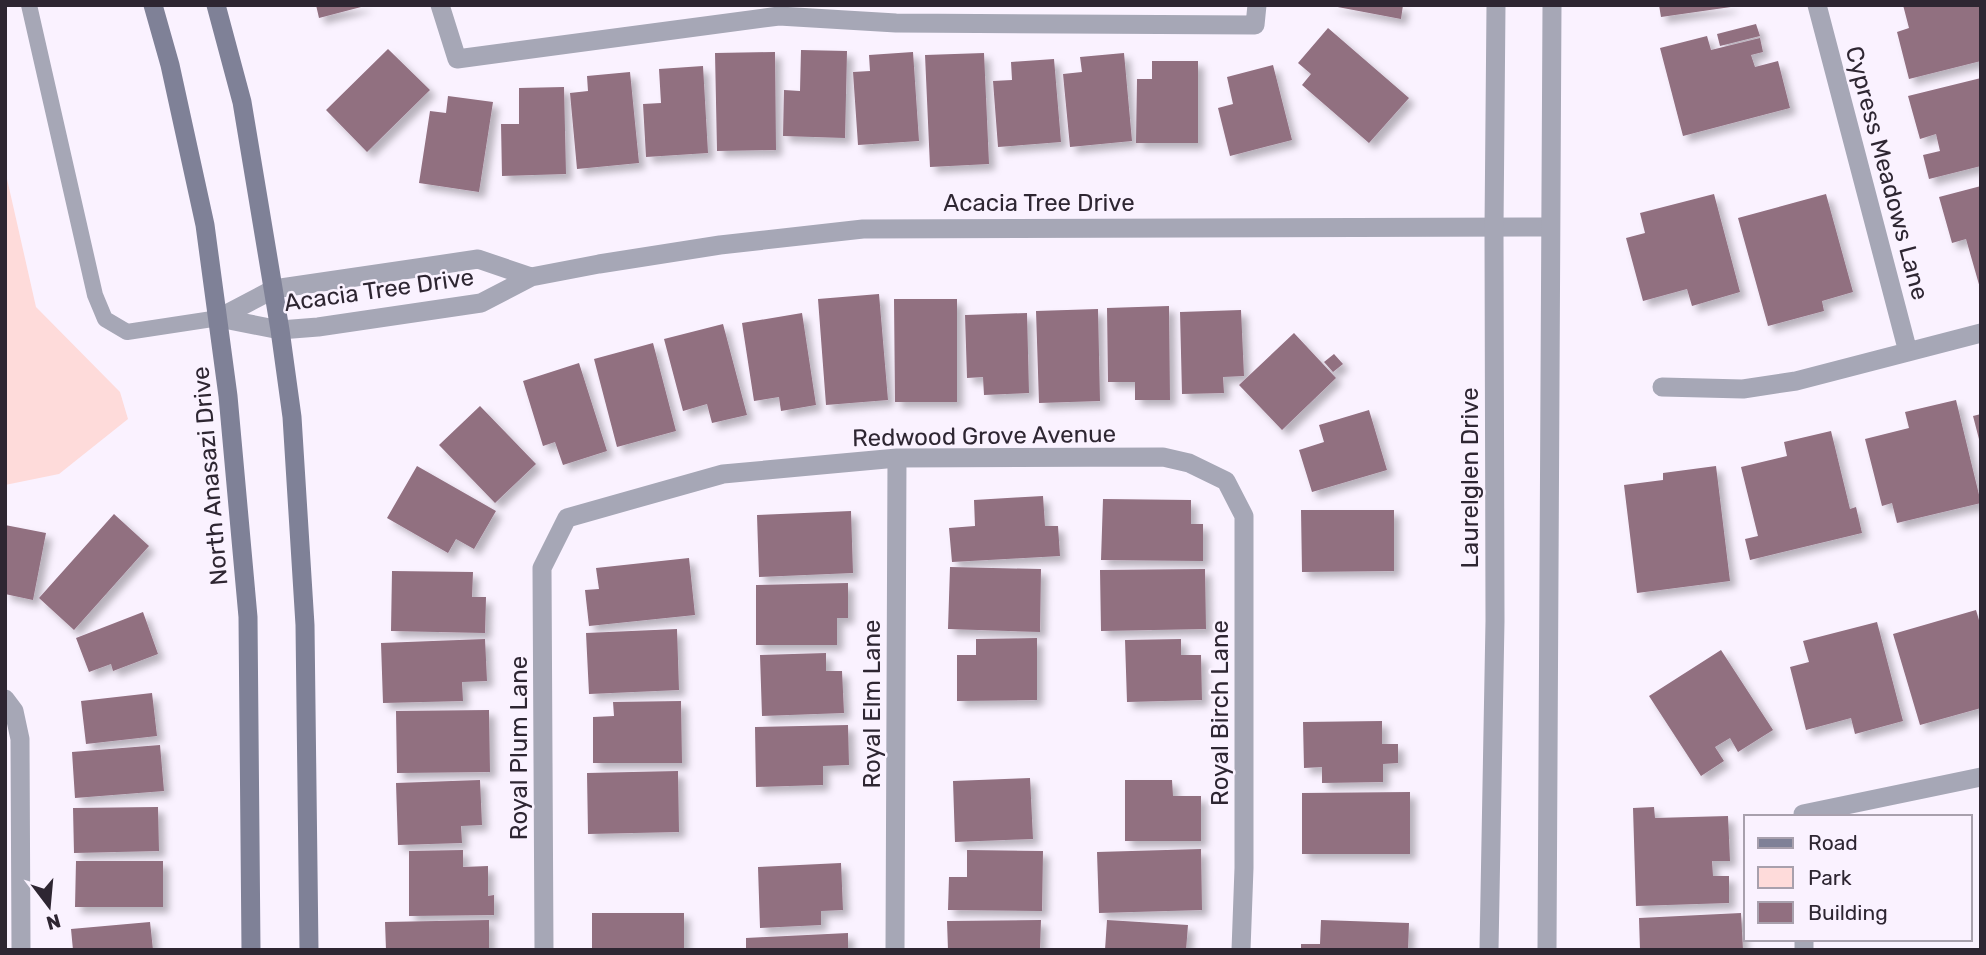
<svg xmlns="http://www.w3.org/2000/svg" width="1986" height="955" viewBox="0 0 1986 955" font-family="Rubik,sans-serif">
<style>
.green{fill:#fedbda}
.building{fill:#916f80;filter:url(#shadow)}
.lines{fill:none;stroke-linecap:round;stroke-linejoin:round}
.service{stroke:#a6a7b6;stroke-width:16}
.minor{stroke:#a6a7b6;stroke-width:19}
.tertiary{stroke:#a6a7b6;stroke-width:19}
.secondary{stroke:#7f8197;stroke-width:19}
.labels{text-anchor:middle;stroke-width:5;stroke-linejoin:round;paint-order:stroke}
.street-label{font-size:24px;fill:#2e2632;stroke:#faf2ff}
</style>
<defs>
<filter id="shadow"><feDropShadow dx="6" dy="6" stdDeviation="3.5" flood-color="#0004"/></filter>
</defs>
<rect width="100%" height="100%" fill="#faf2ff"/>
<path class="green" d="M5,170L36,307L120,392L128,419L59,474L5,485Z"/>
<path class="building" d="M316,5H365V6L319,18Z
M1327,5H1403L1401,19Z
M1659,5H1731V7L1661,17Z
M1903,5H1981V61L1909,79L1897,32L1909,28Z
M1756,24L1760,36L1720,46L1717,34Z
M1328,28L1409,98L1369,143L1302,85L1311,74L1298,63Z
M1707,36L1711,50L1760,38L1763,52L1751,55L1755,67L1778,61L1790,108L1683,136L1660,48Z
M388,49L430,90L367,152L326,110Z
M801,50L847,51L845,138L783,136L784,90L800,91Z
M775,52L776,150L717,151L715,53Z
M913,52L919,141L858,145L853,72L870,71L869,55Z
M984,53L989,164L930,167L925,55Z
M1124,53L1132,141L1070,147L1063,74L1082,72L1080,57Z
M1054,59L1061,142L998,147L993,81L1012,80L1011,62Z
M1152,61H1198V143H1136L1137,79H1152Z
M1273,65L1292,140L1230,156L1218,108L1233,104L1227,77Z
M703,66L708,153L646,157L643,104L661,103L659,69Z
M630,72L639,163L577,169L570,93L588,91L587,76Z
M1981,78V166L1929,179L1923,155L1940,151L1936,134L1920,139L1908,96Z
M564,87L566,174L502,176L501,124H519V88Z
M448,96L493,102L479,192L419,183L430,111L446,113Z
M1981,186V288H1980L1966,239L1952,243L1939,197Z
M1714,194L1740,292L1692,306L1687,289L1643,301L1626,238L1645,233L1640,213Z
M1826,194L1853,292L1822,301L1824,311L1768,326L1738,218Z
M879,294L888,400L826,405L818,299Z
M894,299H957V402H895Z
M1169,306L1170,400H1135V382H1108L1107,308Z
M1098,309L1100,401L1039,403L1036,311Z
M1241,310L1244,376L1223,377L1224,393L1182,394L1180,312Z
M802,313L816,405L781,411L779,397L754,401L742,323Z
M1027,313L1029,393L984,395L983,377L967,378L965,315Z
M723,324L747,415L712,423L707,404L683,411L664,339Z
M1294,333L1336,378L1282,430L1239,385Z
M653,343L676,431L617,447L594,359Z
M1334,354L1343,364L1333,372L1324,362Z
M579,363L607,451L563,465L555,442L543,446L523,381Z
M1956,400L1981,503L1897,523L1892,503L1882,506L1865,439L1909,428L1905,412Z
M480,406L536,464L495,503L439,445Z
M1369,410L1387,470L1312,492L1299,450L1324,442L1319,425Z
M1981,414V443H1980L1973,416Z
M1831,431L1850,509L1856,507L1862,533L1750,560L1745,539L1758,536L1741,467L1787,456L1784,442Z
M417,466L496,511L474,549L456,539L448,553L387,518Z
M1716,466L1730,581L1637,593L1624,485L1663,480V473Z
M1043,496L1045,526H1058L1060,556L952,562L949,528L975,526L974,500Z
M1103,499L1191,500V524H1203V561L1101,560Z
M1301,510H1394V571L1302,572Z
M851,511L853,573L759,577L757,515Z
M114,514L149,546L74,630L39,598Z
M5,525L46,533L33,600L5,594Z
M689,558L695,615L589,626L585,590L599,589L596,568Z
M950,567L1041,569L1040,632L948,629Z
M1205,569L1206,629L1101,631L1100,570Z
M392,571L473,572L472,597H486L485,633L391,631Z
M848,583V618H837V645H756V585Z
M1976,610L1981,627V708L1920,725L1893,634Z
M143,612L158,654L113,671L111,664L89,672L76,638Z
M1877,622L1903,721L1855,734L1851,718L1806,730L1790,667L1809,662L1803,641Z
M677,629L679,690L589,694L586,633Z
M1037,638V700L957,701V655H976V639Z
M485,639L487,681L462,682L463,701L383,703L381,643Z
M1181,639V655H1201L1202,700L1127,702L1125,640Z
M1721,650L1773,730L1738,752L1730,738L1715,747L1724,761L1701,776L1649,696Z
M826,653V671H842L844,713L762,716L760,655Z
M152,693L157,736L86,744L81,701Z
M681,701L682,763H593V717L614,716L613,702Z
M489,710L490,772L397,773L396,711Z
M1382,721V744H1398V763L1383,764V782L1322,783V767L1304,768L1303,722Z
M848,725L849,765L823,766V785L756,787L755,727Z
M160,745L164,791L75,798L72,752Z
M678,771L679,832L588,834L587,773Z
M1030,778L1033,839L955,842L953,781Z
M480,780L482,825L461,826L462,843L398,845L396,783Z
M1125,780H1172L1173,796H1201V841H1125Z
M1410,792V854H1302V793Z
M158,807L159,851L74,853L73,808Z
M1654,807L1655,818L1728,816L1730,861H1712L1713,876H1729V903L1636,906L1633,808Z
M1201,849L1202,910L1099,913L1097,852Z
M463,850V867L488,866V896L494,895V915L409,916V851Z
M967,850L1043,851L1042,911L948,910L949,877H967Z
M76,861H163V907H75Z
M841,863L843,910L821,911V925L760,928L758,867Z
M592,913H684V950H592Z
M1741,913L1743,950H1640L1639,918Z
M489,920V950H386L385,922Z
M1041,920L1040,950H948L947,921Z
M1107,920L1188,925L1186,950H1105Z
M1321,920L1409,923L1408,950H1301V944H1320Z
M150,922L153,950H73L71,929Z
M848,933V950H746V938Z"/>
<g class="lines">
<path class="service" d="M29,5L95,295L105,319L127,332L219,318"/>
<path class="minor" d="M440,5L457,59L779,16L896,23L1255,25L1257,5
M1817,5L1908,352
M219,318L280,330L318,327L481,303L531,277L599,264L720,245L863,229L1550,227
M219,318L274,289L478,259L531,277
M1662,387L1743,389L1796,381L1981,333
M5,699L14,711L20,739L21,950
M1803,817V814L1981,777
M1804,939V950
M544,950L542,568L567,518L723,474L897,458L1163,457L1189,463L1226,481L1244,516V868L1241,950
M895,950L897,458"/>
<path class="tertiary" d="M1489,950L1495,621L1494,228L1496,5
M1547,950L1552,5"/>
<path class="secondary" d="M153,5L170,65L205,225L228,396L248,617L251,950
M216,5L242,102L280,330L292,417L305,625L309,950"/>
</g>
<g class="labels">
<g class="street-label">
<text transform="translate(1887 173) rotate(75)" y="8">Cypress Meadows Lane</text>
<text x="1039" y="211">Acacia Tree Drive</text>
<text transform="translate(379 290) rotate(-8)" y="8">Acacia Tree Drive</text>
<text transform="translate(984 436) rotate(-1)" y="8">Redwood Grove Avenue</text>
<text transform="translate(210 476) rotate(-95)" y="8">North Anasazi Drive</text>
<text transform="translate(1470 478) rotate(-90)" y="8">Laurelglen Drive</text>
<text transform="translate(872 704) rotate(-90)" y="8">Royal Elm Lane</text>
<text transform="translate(1220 713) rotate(-90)" y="8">Royal Birch Lane</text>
<text transform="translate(519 748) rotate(-90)" y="8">Royal Plum Lane</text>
</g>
</g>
<rect width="1986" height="955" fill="none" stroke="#2e2632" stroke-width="14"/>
<rect x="1744" y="815" width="228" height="126" fill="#faf2ff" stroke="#a8a0ad" stroke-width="2"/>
<rect x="1758" y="838" width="35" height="10" fill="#7f8197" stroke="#a8a0ad" stroke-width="2"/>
<text x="1808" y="850" font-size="21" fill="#2e2632">Road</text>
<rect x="1758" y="867" width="35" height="21" fill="#fedbda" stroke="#a8a0ad" stroke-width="2"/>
<text x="1808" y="885" font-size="21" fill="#2e2632">Park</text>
<rect x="1758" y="902" width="35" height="21" fill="#916f80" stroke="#a8a0ad" stroke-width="2"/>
<text x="1808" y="920" font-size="21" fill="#2e2632">Building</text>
<g transform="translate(49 906) rotate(164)" stroke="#faf2ff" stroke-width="5" paint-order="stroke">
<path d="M0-5L12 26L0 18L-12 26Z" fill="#2e2632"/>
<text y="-10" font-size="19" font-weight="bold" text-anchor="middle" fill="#2e2632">N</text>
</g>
</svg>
